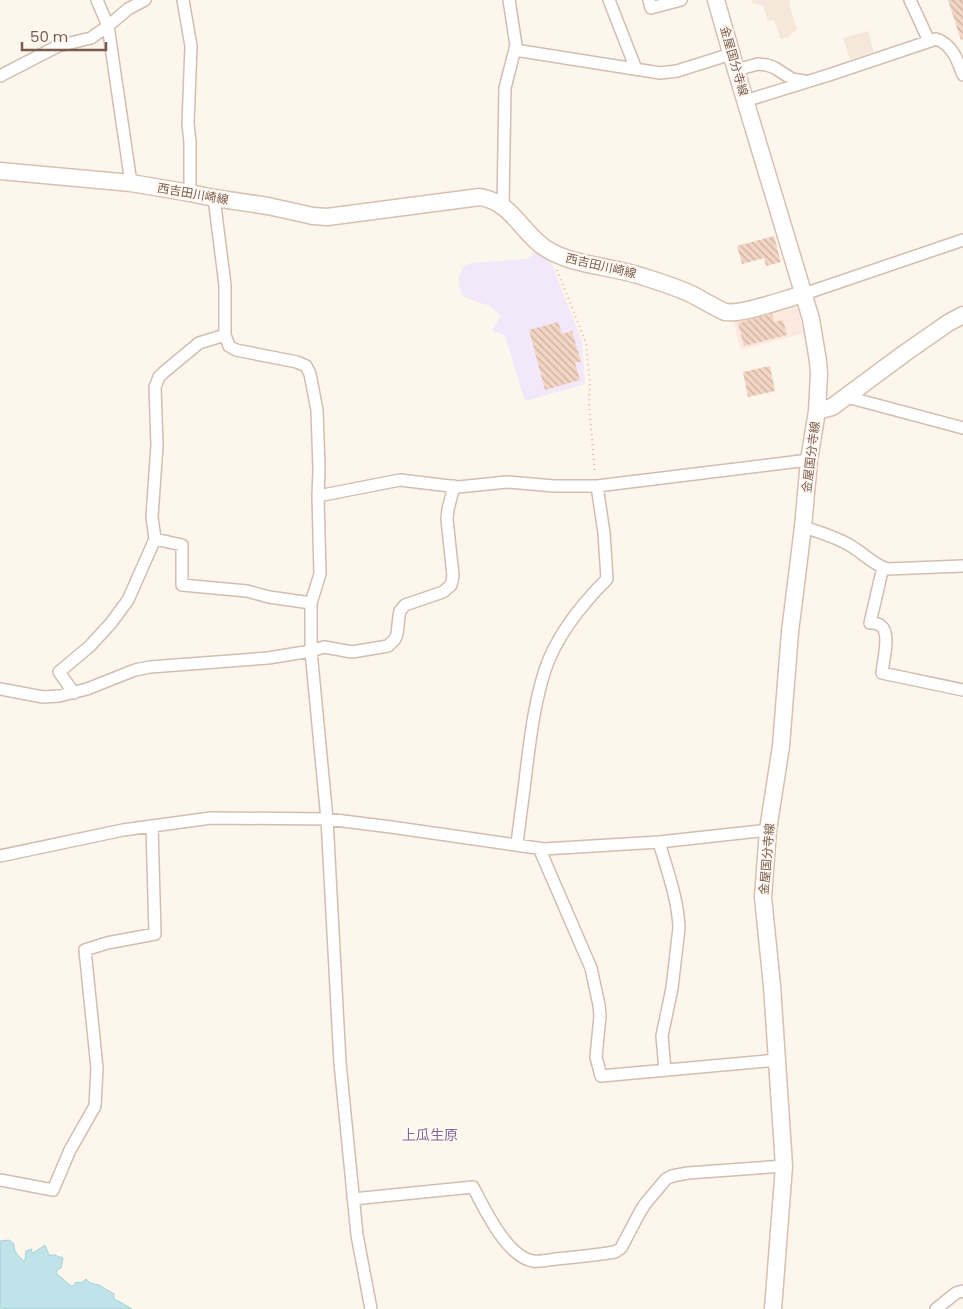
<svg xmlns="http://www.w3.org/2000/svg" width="963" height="1309" viewBox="0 0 963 1309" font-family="Poppins,'Noto Sans JP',sans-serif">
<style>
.residential{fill:#f5e8da}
.commercial{fill:#fde8e0}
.education{fill:#f3e8fa}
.water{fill:#bfe3e8;stroke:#a5d3da}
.building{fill:url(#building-back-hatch)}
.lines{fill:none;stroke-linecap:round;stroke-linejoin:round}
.minor-casing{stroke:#d1beb0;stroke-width:14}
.secondary-casing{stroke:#d6c0b0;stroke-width:19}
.path{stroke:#d9b8a5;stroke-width:2;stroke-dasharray:1 4;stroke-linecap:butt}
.minor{stroke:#fff;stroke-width:11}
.secondary{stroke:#fff;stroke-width:16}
.labels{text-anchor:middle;stroke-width:4.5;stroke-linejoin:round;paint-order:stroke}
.street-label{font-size:12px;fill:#7a5c4d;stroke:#fffaf3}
.neighbourhood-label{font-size:14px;fill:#846695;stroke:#fffaf3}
</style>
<defs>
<pattern id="building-back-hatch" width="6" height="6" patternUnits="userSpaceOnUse" patternTransform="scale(1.25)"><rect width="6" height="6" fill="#f3d5c3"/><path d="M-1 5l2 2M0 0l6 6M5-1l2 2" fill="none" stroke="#cab0a1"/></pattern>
</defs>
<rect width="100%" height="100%" fill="#fdf6ec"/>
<path class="residential" d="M751,0H790V8L797,29L788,37L781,39L774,20L768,21L763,6L752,3Z
M868,31L874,52L850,59L843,38Z"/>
<path class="commercial" d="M787,305L797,308L804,333L741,350L733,319Z"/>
<path class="education" d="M536,249L549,257L582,342L585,384L525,401L505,336L492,330L501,316L490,306L468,299L462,294L459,285L458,278L464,266L471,263L526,259L533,255Z"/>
<path class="water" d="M9,1240L14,1244C13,1251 19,1257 24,1261L25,1260L26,1251L32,1249L31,1251L33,1253L45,1245L49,1255H56L58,1257H62L63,1259L61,1268L58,1269L56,1273L71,1286H73L76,1282L81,1283L86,1279L90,1283L99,1285L114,1294V1299L122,1303L132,1309H12L0,1308V1241Z"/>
<path class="building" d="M948,0H963V39L961,40Z
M774,236L781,262L766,266L764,258L742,264L737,246Z
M772,314L774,322L783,320L787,335L744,346L738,323Z
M558,322L562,334L572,331L581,362L575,363L580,380L545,390L529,330Z
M770,366L775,391L748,397L743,372Z"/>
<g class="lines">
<defs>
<path id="minor" d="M97,0L108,26L131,183
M183,0L191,46L188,124L190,142V193
M609,0L636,69
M649,0L651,8L681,0
M910,0L929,41
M515,50L660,73L677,71L731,54
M736,70L758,64L767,65L775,68L792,79L804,81
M0,76L58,46L91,38L108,26L128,9L145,0
M745,101L832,74L936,39C952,44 958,61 963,75
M214,198L225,285V335L229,346L236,350L297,362L306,366L310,374L317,410L319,469L318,496L320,574L311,603V651L327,819L340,1063L357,1235L371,1309
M503,205L505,88L516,45L509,0
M804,294L963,240
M847,397L963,428
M318,496L400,480L458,487L507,482L554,486H597L809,460
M803,527C820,532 836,537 851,546C863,553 874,565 887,569L963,566
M155,539L182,545V585L247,591L269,597L311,603
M883,567L870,623C874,623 878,623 881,626C891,633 883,661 882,673L963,690
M0,689L43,697L59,696L87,689L135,670L150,667L268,658L311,651L324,647L352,652L388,646L395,639L397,634L399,616L400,611L405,605L443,592L451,585L453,576L447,519L448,509L454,486
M74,693L59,672L90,646L111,623L128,600L155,539L152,517L157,445L155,387L159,377L164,372L199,343L225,335
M659,842C667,870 678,899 679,928L672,988L662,1036L665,1070
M517,844C520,818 524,791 527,764C531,733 535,701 545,670C556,637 582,604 607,579L604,533L597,486
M539,848L591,968L599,1005L600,1016L596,1057L601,1076L777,1060
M0,856L123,830L211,818L327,819L391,827L544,849L659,842L768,830
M0,1180L53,1190L70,1150L95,1106L97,1068L85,950L107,943L155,934L152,826
M353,1199L473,1187C484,1208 507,1257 533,1261C540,1262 549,1260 556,1259C576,1257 595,1255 615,1252L621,1248L640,1212L645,1204L666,1179L672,1176L688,1173L784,1166
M936,1309L956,1293L963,1291"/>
<path id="secondary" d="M716,0L736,70L811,319L818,361L819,374L817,411L809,460L803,527L790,632L781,746L768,830L763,897L772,986L784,1166L773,1309
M0,171L131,183L190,193L214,198L268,206L313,216L327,217L480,197C513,203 520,231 545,248C572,266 613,266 644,277C660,282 676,287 691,294C703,300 714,307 725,312C743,315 784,299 804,294
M817,411L832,407L905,353L948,323L963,315"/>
</defs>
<use href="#minor" class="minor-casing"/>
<use href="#secondary" class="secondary-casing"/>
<path class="path" d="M557,270L586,343L590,383L589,405L595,474"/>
<use href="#minor" class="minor"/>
<use href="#secondary" class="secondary"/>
</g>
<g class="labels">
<g class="street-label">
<text transform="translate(734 61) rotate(74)" y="4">金屋国分寺線</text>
<text transform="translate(193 194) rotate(10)" y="4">西吉田川崎線</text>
<text transform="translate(601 266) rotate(13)" y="4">西吉田川崎線</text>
<text transform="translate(811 457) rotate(-83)" y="4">金屋国分寺線</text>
<text transform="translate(767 859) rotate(-85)" y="4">金屋国分寺線</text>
</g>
<g class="neighbourhood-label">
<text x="430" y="1140">上瓜生原</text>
</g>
</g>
<path d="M22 42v8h84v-8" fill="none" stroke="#7a5c4d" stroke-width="2.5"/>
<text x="30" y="42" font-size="15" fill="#7a5c4d" stroke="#fffaf3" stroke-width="4" paint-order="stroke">50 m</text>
</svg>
